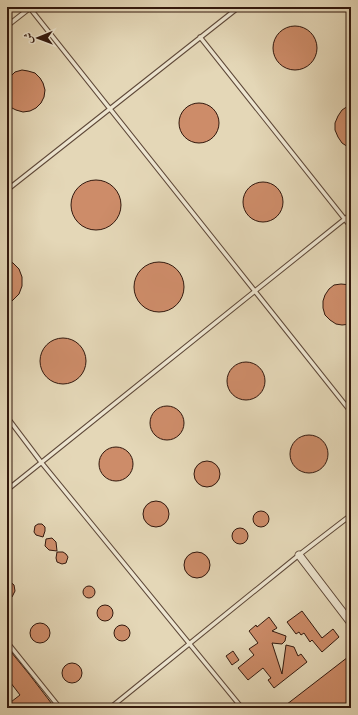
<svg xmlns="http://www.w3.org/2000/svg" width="358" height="715" viewBox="0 0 358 715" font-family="'Gentium Book Plus',Amiri,serif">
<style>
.building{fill:#cd8c69;stroke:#32180d}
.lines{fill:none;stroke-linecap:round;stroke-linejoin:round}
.service-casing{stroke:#5e4838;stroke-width:5.5}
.minor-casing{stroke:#5e4838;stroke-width:9}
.service{stroke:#ede5d0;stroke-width:3.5}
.minor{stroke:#ede5d0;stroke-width:7}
</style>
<rect width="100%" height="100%" fill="#e4d7b7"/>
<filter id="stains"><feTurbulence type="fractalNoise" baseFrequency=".005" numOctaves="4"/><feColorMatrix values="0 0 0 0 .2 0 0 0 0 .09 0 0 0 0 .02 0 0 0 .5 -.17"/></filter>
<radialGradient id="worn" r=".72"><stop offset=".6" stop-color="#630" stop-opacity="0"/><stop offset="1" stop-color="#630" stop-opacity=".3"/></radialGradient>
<path class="building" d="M273 48a22 22 0 1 1 44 0a22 22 0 1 1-44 0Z
M22,70L28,71L35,73L40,78L43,83L45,90L44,97L41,103L36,108L30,111L23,112L16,110L10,107L7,103V80L15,72Z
M179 123a20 20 0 1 1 40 0a20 20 0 1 1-40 0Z
M351,104V149L342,143L338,137L335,130V123L338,116L342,110Z
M71 205a25 25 0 1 1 50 0a25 25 0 1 1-50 0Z
M243 202a20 20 0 1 1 40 0a20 20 0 1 1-40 0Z
M7,260L13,263L19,269L22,277V286L19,294L12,301L7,303Z
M134 287a25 25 0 1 1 50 0a25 25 0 1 1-50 0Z
M341,284L351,285V324L342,325L336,324L330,320L325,315L323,308V301L325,295L329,289L334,285Z
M40 361a23 23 0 1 1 46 0a23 23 0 1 1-46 0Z
M227 381a19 19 0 1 1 38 0a19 19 0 1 1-38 0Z
M150 423a17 17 0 1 1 34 0a17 17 0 1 1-34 0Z
M290 454a19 19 0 1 1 38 0a19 19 0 1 1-38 0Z
M99 464a17 17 0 1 1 34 0a17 17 0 1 1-34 0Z
M194 474a13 13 0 1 1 26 0a13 13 0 1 1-26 0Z
M143 514a13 13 0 1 1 26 0a13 13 0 1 1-26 0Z
M253 519a8 8 0 1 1 16 0a8 8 0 1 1-16 0Z
M38,524H42L45,527V531L43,537L36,535L34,532L35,526Z
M232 536a8 8 0 1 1 16 0a8 8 0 1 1-16 0Z
M52,538L56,542L57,551L49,550L45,546L46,539Z
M184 565a13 13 0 1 1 26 0a13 13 0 1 1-26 0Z
M57,552H63L66,554L68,557L66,563L62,564L57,562L56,558Z
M7,579L14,585L15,591L12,597L7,600Z
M83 592a6 6 0 1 1 12 0a6 6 0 1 1-12 0Z
M97 613a8 8 0 1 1 16 0a8 8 0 1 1-16 0Z
M302,611L322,638L333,629L339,637L322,652L312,640L310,642L304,633L301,635L299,632L296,634L287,622Z
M269,617L277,628L272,631L286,636L285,641L282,644L272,643L282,674L286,645L294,647L298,656L301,654L307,662L274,688L268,680L271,678L263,668L248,680L238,668L254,655L249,649L258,643L249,631L256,625L257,627Z
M30 633a10 10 0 1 1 20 0a10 10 0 1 1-20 0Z
M114 633a8 8 0 1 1 16 0a8 8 0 1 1-16 0Z
M7,647L29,674L55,708H7V705L20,695L7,678Z
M233,651L239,660L232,665L226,656Z
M348,657L351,660V684L347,687L351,693V708H282Z
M62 673a10 10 0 1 1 20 0a10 10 0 1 1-20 0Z"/>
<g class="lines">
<defs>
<path id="service" d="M29,7L351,412
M7,26L30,8
M200,37L351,227
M7,190L239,7
M7,417L41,462L242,708
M7,490L351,214
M7,642L60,708
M110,708L299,555L351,515"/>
<path id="minor" d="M299,555L351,623"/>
</defs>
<use href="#service" class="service-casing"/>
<use href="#minor" class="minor-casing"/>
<use href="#service" class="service"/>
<use href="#minor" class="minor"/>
</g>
<rect width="358" height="715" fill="none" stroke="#e4d7b7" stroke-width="24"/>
<rect x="8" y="8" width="342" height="699" fill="none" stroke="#32180d" stroke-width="2"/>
<rect x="12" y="12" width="334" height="691" fill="none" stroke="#32180d"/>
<g transform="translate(38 38) rotate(269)" stroke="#ede5d0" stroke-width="3" paint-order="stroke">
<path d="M0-3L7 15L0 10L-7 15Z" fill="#32180d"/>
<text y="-6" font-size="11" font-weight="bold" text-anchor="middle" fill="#32180d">ش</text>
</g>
<rect width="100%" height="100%" filter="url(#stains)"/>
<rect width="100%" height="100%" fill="url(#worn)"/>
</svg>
